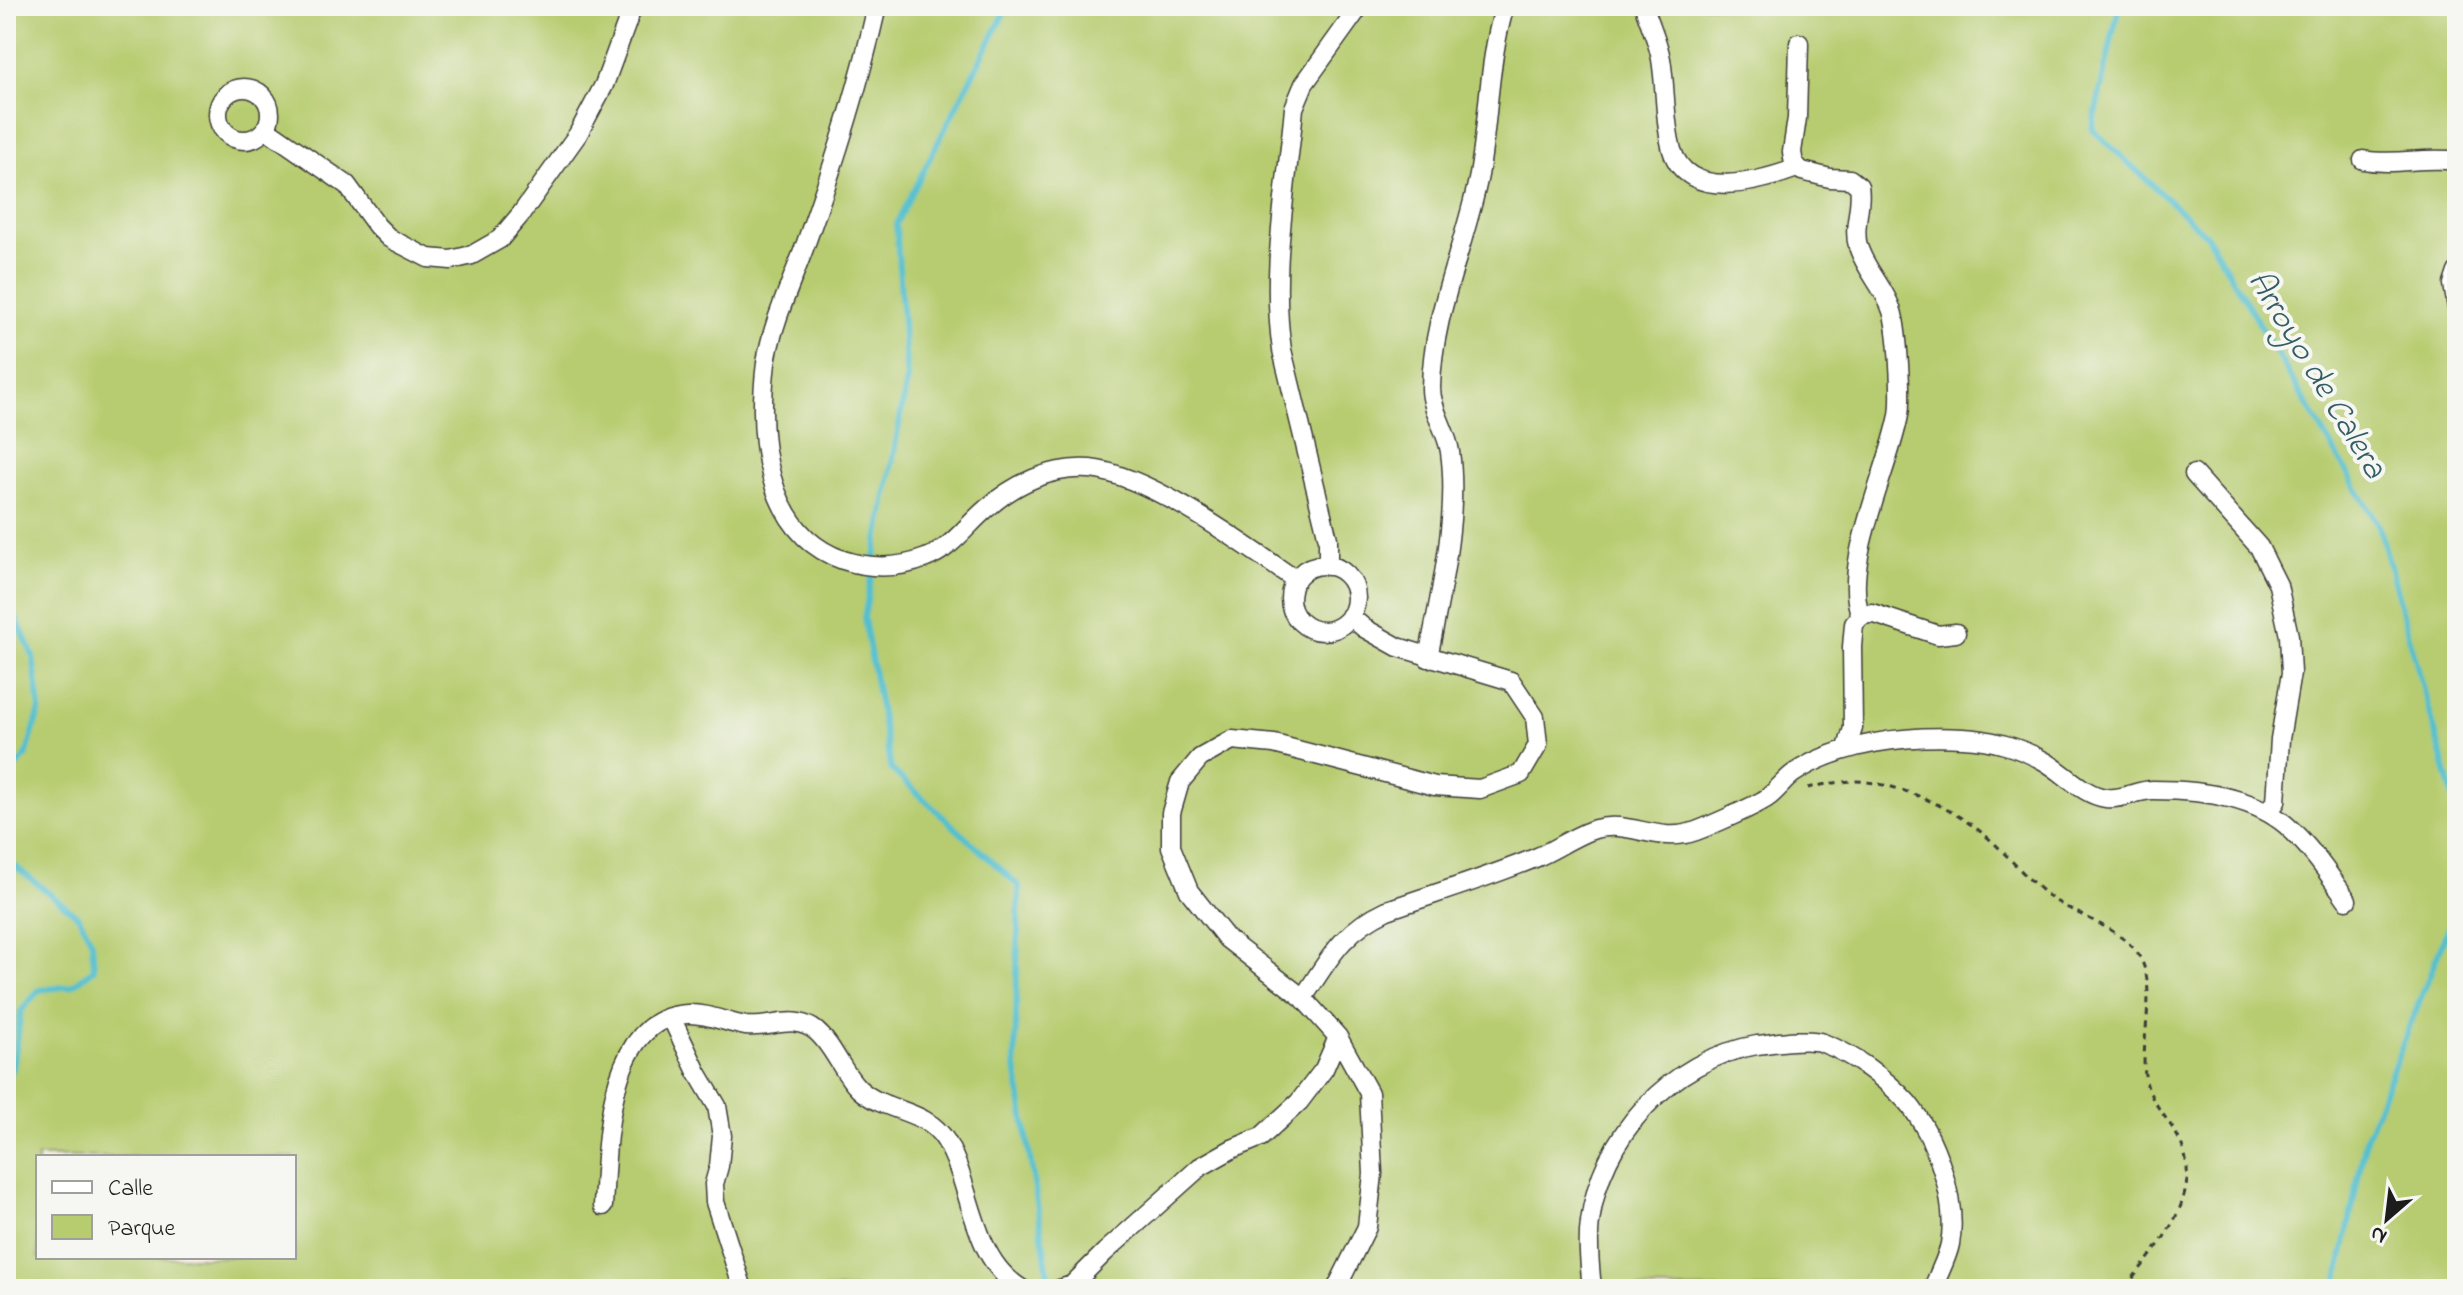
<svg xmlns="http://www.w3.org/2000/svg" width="2463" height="1295" viewBox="0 0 2463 1295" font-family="'Indie Flower',sans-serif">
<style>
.green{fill:#b7cc6f;stroke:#6a7446;stroke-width:2;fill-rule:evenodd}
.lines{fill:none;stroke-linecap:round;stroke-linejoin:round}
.stream{stroke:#53bfcd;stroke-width:6}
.minor-casing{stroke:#3d3b38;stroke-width:21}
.path{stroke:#3d3b38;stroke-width:3;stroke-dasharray:6 6;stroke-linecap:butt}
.minor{stroke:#fff;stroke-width:18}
.labels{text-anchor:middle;stroke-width:8;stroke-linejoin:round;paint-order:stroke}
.water-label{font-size:34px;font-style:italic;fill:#325d63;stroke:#f6f6f2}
</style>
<rect width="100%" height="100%" fill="#f6f6f2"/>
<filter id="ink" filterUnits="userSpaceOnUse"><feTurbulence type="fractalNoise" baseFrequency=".0125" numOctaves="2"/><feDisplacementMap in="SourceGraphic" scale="16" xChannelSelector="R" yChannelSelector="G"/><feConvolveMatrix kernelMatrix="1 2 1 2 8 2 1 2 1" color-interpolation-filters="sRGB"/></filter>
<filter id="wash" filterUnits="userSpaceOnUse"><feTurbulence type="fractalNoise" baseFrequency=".006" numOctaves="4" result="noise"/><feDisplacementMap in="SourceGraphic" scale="32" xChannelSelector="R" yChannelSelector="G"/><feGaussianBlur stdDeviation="1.8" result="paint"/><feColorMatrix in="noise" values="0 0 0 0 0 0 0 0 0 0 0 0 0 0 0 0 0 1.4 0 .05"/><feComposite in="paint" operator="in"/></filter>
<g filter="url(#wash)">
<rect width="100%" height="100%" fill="#f5eada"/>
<path class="green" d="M6,6H2457V1289H6ZM38,1157H294V1257H38Z"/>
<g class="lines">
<path class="stream" d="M1008,6L896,224L907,380L864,618L891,769L1019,886L1015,1060L1050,1287
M2119,6L2092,129L2207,236L2379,526L2457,812
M6,596L33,656L40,709L26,756L6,777
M6,859L79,917L92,942L94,969L72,986L39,990L21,1011L13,1068L6,1082
M2336,1289L2366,1138L2457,905"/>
</g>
</g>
<g filter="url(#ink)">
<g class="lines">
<defs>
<path id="minor" d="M877,6C859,87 834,165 806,243C792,282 772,323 766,363C757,434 765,533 843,560C871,569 898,569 926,558C951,549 966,526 986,509C1014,484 1051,466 1090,469C1150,475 1245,545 1296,580
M1644,6C1649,23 1658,41 1661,59C1666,89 1664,121 1672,150C1688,203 1762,181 1797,168
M1799,43L1797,118L1792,152L1794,164L1802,171L1830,178L1850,179L1859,186C1863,205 1852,226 1858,246C1865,270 1885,288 1892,311C1898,330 1902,395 1899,415C1889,470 1840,566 1861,616
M218 114a26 26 0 1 1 52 0a26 26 0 1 1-52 0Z
M266,129L347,185L377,226L389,238L428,258L451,260L472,255L500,239L521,214L578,134L604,85L633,6
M2363,160C2395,166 2425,156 2457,161
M2457,272L2453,284L2457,308
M2194,474L2259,547L2278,585L2289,636L2291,673L2280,739L2276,802L2267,812
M1290 598a33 33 0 1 1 66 0a33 33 0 1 1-66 0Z
M1328,566V539L1282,350C1270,270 1287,188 1294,108L1304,84L1360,6
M1428,658C1440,595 1459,516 1450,452C1447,431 1431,410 1431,388C1432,314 1465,247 1479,175C1489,119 1488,60 1505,6
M1847,748L1853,728L1852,647L1854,624L1861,616L1872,613L1938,635L1956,633
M1303,998C1329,959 1342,931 1387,910C1436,893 1487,878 1535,858C1555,850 1575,835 1595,829C1630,819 1658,845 1696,831C1712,825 1755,806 1767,798C1777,791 1784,780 1794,773C1841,742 1908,735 1963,738C1991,739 2021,748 2044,761C2064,772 2083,795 2106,798C2123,800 2137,790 2153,790C2196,790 2252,796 2286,825C2310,846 2328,873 2347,900
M671,1017L697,1072L717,1106L722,1136L719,1166L714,1184L715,1202L743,1289
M603,1206C607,1146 606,1018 687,1014C709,1013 726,1023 746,1026C771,1029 794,1013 816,1031C834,1046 842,1073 859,1089C885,1113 926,1108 946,1141C973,1187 971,1259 1022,1289
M1060,1289L1072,1285L1105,1252L1200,1167L1232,1149L1261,1137L1299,1102L1324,1069L1338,1037
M1336,1289L1367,1227L1373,1174L1369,1093L1338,1037L1303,998L1227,939L1189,891L1171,847V813L1180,782L1200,758L1232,740L1274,744L1435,786L1480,789L1521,774L1538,745L1535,717L1511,681L1398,647L1364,628L1350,616
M1592,1289C1590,1268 1587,1243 1590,1222C1600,1137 1671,1059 1757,1045C1774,1043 1807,1037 1823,1043C1853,1054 1886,1079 1907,1102C1935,1135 1958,1200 1950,1244C1947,1259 1938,1274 1933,1289"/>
</defs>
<use href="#minor" class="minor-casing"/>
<path class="path" d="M1808,788C1825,784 1851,779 1868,782C1916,789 1968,816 2001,850C2019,868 2033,885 2054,900C2079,916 2124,930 2139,956C2158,986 2140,1041 2145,1075C2148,1101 2168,1117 2179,1139C2207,1196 2157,1247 2124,1289"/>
<use href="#minor" class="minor"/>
</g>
</g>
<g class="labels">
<g class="water-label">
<text transform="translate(2319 373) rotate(59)" y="12">Arroyo de Calera</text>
</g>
</g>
<rect width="2463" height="1295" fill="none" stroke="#f6f6f2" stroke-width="32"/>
<rect x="36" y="1155" width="260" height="104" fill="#f6f6f2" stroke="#9f9f9c" stroke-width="2"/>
<rect x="52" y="1181" width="40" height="12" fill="#ffffff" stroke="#9f9f9c" stroke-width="2"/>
<text x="108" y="1195" font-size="24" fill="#1c1c1c">Calle</text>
<rect x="52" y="1215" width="40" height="24" fill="#b7cc6f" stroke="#9f9f9c" stroke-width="2"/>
<text x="108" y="1235" font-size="24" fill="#1c1c1c">Parque</text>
<g transform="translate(2387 1219) rotate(208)" stroke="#f6f6f2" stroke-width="6" paint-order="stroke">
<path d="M0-6L14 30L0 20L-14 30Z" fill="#1c1c1c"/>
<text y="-12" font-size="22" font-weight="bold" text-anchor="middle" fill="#1c1c1c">N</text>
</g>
</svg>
